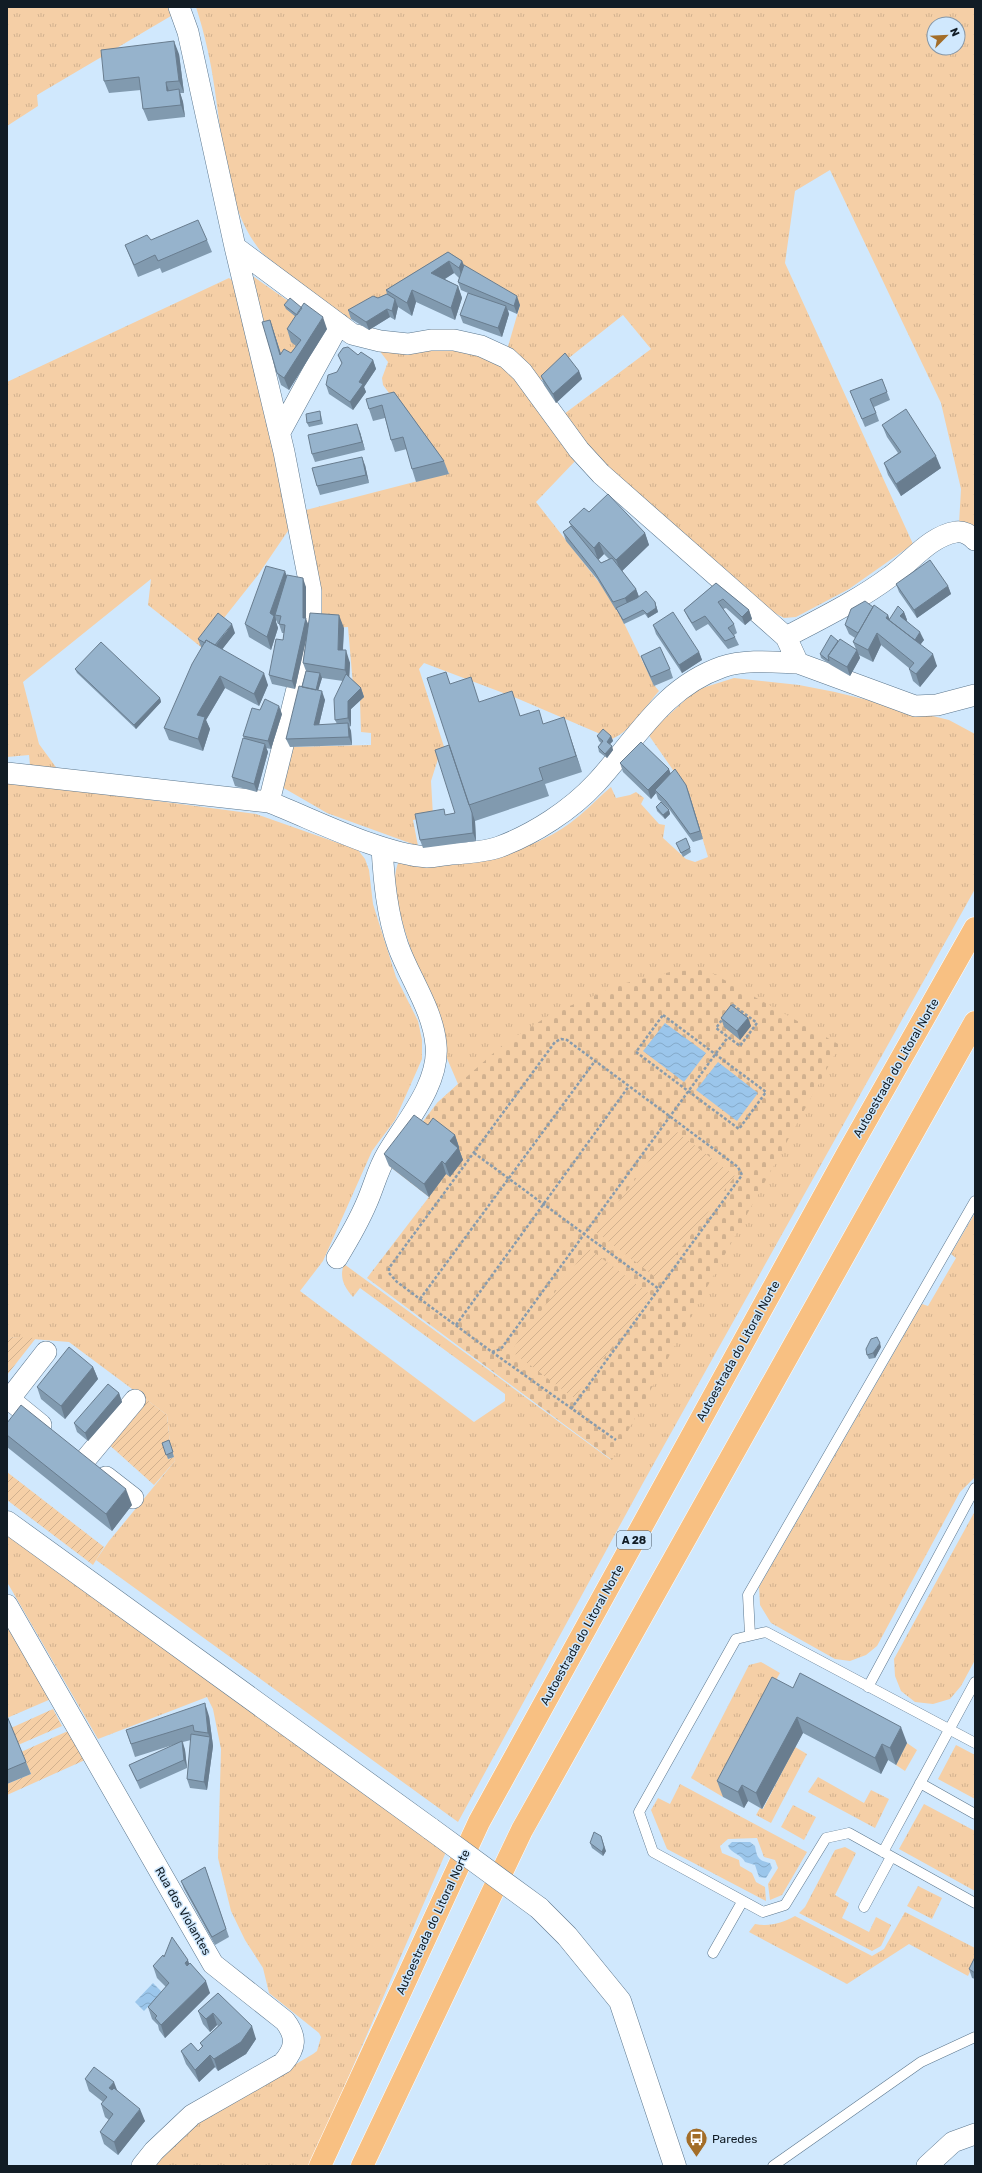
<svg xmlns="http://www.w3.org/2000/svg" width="982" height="2173" viewBox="0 0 982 2173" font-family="Rubik,sans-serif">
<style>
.grass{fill:url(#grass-tufts);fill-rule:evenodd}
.cemetery{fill:url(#cemetery-stones)}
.garden{fill:url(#garden-furrows)}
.water{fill:url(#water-waves)}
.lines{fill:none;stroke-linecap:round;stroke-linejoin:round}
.service-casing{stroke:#5b768d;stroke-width:11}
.minor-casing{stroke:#5b768d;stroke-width:22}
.tertiary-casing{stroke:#5b768d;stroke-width:23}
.motorway-casing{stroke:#fff;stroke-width:23}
.path{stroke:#889bac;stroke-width:2.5;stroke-dasharray:3 2;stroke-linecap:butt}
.service{stroke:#fff;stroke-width:10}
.minor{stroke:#fff;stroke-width:21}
.tertiary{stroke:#fff;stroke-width:22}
.motorway{stroke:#f8c082;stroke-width:22}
.tertiary-bridge-casing{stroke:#5b768d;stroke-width:23;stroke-linecap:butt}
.tertiary-bridge{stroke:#fff;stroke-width:22}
.wall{fill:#819aaf;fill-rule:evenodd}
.shaded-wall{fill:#697d8f}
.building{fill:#96b3cc;stroke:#697d8f}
.labels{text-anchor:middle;stroke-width:3;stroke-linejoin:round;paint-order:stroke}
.shield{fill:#d0e8fd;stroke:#4a5966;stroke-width:1}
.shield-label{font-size:11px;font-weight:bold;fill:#111c25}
.street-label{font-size:12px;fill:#111c25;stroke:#d0e8fd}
.poi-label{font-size:12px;fill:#111c25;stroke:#d0e8fd;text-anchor:start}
</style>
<defs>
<pattern id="grass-tufts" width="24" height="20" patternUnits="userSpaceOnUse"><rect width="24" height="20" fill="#f5cfa6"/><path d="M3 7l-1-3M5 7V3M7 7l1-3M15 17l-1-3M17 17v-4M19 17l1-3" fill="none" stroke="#d1b18f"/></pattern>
<pattern id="cemetery-stones" width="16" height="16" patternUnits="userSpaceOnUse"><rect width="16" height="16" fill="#f5cfa6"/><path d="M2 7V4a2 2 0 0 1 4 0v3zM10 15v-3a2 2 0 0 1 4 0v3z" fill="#d1b18f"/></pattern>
<pattern id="garden-furrows" width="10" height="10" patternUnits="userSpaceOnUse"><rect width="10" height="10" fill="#f5cfa6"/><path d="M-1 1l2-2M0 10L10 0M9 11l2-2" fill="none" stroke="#d1b18f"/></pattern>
<pattern id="water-waves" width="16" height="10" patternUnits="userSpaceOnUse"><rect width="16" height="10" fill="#9bc6eb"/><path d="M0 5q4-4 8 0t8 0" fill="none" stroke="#84aac9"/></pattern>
</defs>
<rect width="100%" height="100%" fill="#d0e8fd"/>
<path class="grass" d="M7,7H173L176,13L37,95L38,106L7,126Z
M196,7H975V530L959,524L961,489L941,403L830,170L795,191L785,263L913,544L849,589L796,617L784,618L771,611L704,561L586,446L564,414L651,349L623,315L541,380L530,367L507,350L520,305L450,263L347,321L262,253C226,209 223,145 215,91C211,62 205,35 196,7ZM934,24H958V48H934Z
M254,277L291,303L300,320L305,352L285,367L274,332L266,335L250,278Z
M229,278L237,284L292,525L258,575L201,647L148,605L151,579L23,682L39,744L58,770L30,765L29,755L7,757V382Z
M456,345L504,363L579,457L536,502L601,585L621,617L654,685L659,691C645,707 631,731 612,739L514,697L424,663L419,669L447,756L438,759L431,781L433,816L413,820L418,846L327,813L282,787L290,747L371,745V733L361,732L360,701L364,696L353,685L348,627L332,628L315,626L302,511L449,473L383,385L382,378L388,362L379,350Z
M734,678L799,685L835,692L949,720L975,734V889L643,1483L458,1822L96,1560L109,1541L175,1461L170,1444L167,1415L69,1342L7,1337V781L256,814L358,850L365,859L369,870L373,904L396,977L418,1021L422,1040V1059L395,1120L372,1151L323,1261L300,1291L474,1422L505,1401V1394L360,1288L353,1297C344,1287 339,1277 344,1264L611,1460L437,1103L458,1084L443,1049L403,925C398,906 390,880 399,861C419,869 437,864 458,861C505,853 541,848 579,816C590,807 600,796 611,787L616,798L630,795L636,792L644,798L641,804L659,824L665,825L663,838L686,859L695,862L708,857L689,793L648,734L696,690Z
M975,1213V1477L960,1492L877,1646L866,1655L850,1661L835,1659L771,1623L760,1605L759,1587L922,1304L928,1306L956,1258L951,1254Z
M975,1511V1660L961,1686L950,1699L933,1704L915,1702L901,1691L895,1676L894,1659Z
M7,1535L446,1852L310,2166H152L191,2126L313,2054L317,2051L321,2037L319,2033L269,1993L263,1968L245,1940L231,1911L218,1858L221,1749L213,1709L207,1697L98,1739L7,1582Z
M7,1622L51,1699L7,1718Z
M761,1662L780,1673L760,1708L768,1713L723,1797L691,1778L749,1665Z
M907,1743L917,1750L905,1771L896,1765Z
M956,1745L975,1755V1799L938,1779Z
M795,1747L807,1754L771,1823L756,1815L760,1808L763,1809Z
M818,1777L864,1803L871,1790L889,1799L875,1828L808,1792Z
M680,1784L807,1852L782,1895L770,1900L768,1884L778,1868L775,1860L764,1857L757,1838L728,1839L720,1846L722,1853L739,1860L740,1866L752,1873L756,1882L765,1887L766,1901L667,1849L651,1810L658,1798L670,1804Z
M924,1804L975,1831V1891L899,1849Z
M793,1805L816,1817L804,1840L781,1827Z
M845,1847L856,1853L835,1895L849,1903L842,1918L869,1932L876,1917L891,1925L881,1946L872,1951L799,1913L805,1907L835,1850Z
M918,1886L942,1898L932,1919L907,1906Z
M905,1912L975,1948V1961L968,1976L909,1944L847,1984L749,1932L755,1924C770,1927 782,1923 795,1916L872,1956L884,1949Z"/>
<path class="cemetery" d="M705,969L840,1045L612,1460L367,1278L429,1197L389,1166L437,1103L505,1043L553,1013L622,984L670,972Z"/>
<path class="garden" d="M673,1129L735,1176L658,1279L596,1232Z
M588,1248L651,1295L574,1398L511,1351Z
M7,1337L36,1338L7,1375Z
M143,1397L167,1415L170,1444L168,1459L174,1457L175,1461L154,1485L106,1442Z
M7,1472L104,1547L93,1565L7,1500Z
M53,1709L62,1726L18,1745L11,1728Z
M68,1731L85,1760L7,1795V1784L31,1774L21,1752Z"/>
<path class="water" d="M665,1023L706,1053L684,1082L643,1051Z
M718,1062L758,1093L737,1121L696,1090Z
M732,1842H750L755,1846C757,1857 758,1861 770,1863L772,1868L766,1878L759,1877L755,1865L745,1862C741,1854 732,1854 728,1846Z
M153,1983L162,1992L144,2011L135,2002Z"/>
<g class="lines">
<defs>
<path id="service" d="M750,1635L748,1595L975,1201
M868,1687L975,1488
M975,1743L766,1632L736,1639L639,1812L653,1852L763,1912L785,1905L826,1838L849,1833L975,1903
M920,1783L975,1814
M883,1852L975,1682
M864,1907L891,1857
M713,1953L742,1902
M773,2166L921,2062L975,2037"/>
<path id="minor" d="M179,7L188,32L235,247L284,452L311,591V632L269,802C313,819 380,854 427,857C435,857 443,855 451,854C467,853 485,852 499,847C534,834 571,810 596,783C636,740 662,688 722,667C746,659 773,662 798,663L786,637L601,474L579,450L522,372L507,358L481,346L454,340H431L408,344L380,341L352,334L235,247
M280,432L339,324
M786,637C822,618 859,600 891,576C911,562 930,536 956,532C964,531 970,535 975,540
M798,663L915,706L937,705L975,695
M7,773L269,802
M337,1258C348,1240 359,1221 367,1202C374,1186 378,1169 387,1154C405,1123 440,1084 436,1045C433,1010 410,979 398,946C387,914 384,881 382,848
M9,1399L41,1425
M7,1402L46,1352
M85,1460L135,1400
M106,1477L133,1498
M7,1605L213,1964L285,2021C297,2037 296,2048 283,2063L192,2115L154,2151L142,2166
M927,2166L953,2142L975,2134"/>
<path id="tertiary" d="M7,1522L431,1829
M539,1908L567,1936L620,2001L675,2166"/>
<path id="motorway" d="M320,2166L479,1822L847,1154L975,928
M362,2166L522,1830L975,1022"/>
</defs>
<use href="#service" class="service-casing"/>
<use href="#minor" class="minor-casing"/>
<use href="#tertiary" class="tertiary-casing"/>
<use href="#motorway" class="motorway-casing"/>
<path class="path" d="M733,1005L757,1023L740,1046L716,1028Z
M663,1015L766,1092L739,1129L636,1052Z
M474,1153L659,1289
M420,1299L595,1061
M456,1325L629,1086
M492,1352L616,1440
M571,1409L742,1175L738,1167L567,1040L561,1039L555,1042L389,1268V1273L397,1282L492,1352L501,1349C576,1245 652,1141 728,1037"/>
<use href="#service" class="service"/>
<use href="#minor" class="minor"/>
<use href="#tertiary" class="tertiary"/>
<use href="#motorway" class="motorway"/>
<defs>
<path id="tertiary-bridge" d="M431,1829L539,1908"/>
</defs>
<use href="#tertiary-bridge" class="tertiary-bridge-casing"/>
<use href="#tertiary-bridge" class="tertiary-bridge"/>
</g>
<path class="wall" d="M179,54L184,93H180L183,102L185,117L148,121L143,109L141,90L109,93L104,81Z
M151,240H207L212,252L162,273L160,268L138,277L125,245Z
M448,252L462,261L464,265L520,305L517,314L508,310L509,314L502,337L463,323L460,315L468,293L461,290L458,282L459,278L454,273L445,279L458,286L462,298L455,320L416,302L412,316L398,307L395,320L390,317L369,330L351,319L348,310L387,294L386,290Z
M284,305L327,329L289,390L281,385L277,373L270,320L281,354L291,353L296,346L291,342L287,329L296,317L286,309Z
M338,355H358L373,360L376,369L364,387L366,392L353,410L329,394L326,385L337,372L342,364Z
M579,371L582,379L556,403L544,385L541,376Z
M882,379L890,400L874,407L879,421L865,427L850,391Z
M394,392L444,461L449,474L416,482L412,469L407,449L395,452L391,440L385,418L373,421L369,409Z
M321,415L323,424L309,427L307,423Z
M882,425L941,468L901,496L888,475L884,463L898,453L887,437Z
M360,432L365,450L315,462L312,454Z
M365,465L369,483L320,495L317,486Z
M589,512L645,533L649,545L622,571L636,589L639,597L655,602L658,612L648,618L645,614L624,624L617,610H616L597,579L566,541L563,532L571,526L569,522ZM604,554L609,559L601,563L598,560Z
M287,575L306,587V619L309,626L344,628L343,650L350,663L349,677L361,688L364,697L351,709V726L349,727L351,731L352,745L290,747L286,739L306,671L303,663L307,634L295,689L272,684L269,675L283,640L284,633H282L279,624H278L276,620V622L278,628L271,650L249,637L245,624ZM322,678L343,681L335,720L337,724L319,725L325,700L318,690Z
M716,583L749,610L752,619L745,625L726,608L723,609L734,624L737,633L734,635L739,645L728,649L708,624L696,631L688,618L684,610Z
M896,584L948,586L951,594L917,618L899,592Z
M873,607L888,615L889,619L904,612L907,620V621L924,640L920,645L937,666L920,687L913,681L909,669V668L881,645L873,662L859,655L860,658L850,676L831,665L821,658L820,654L838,641L856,649L853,642L855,638L849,634L845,625Z
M653,625L699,652L702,660L682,673L656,634Z
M235,633L222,649L268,685L259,706L225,688L206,720L210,729L203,751L169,740L164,728L202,648L201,647L198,639Z
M641,656L670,669L673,678L654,686L644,664Z
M75,669L160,698L161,702L136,729L77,673Z
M450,684L480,702L569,733L582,772L545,784L549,796L475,821L476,841L423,848L420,840L446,815L455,813Z
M260,710L282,714L271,749L266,748L268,752L257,792L235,786L232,777L244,738L243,736Z
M597,736H611L613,741L610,744L613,750L607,758L599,752L598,747L601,743L599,741Z
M620,763L671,774L686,785L703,839L693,842L669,809L658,799L656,793L651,799L623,772Z
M656,807L669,810L670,814L665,819L657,811Z
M676,843L690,848L691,852L683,857Z
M721,1018H748L751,1026L740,1040L724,1027Z
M428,1125L455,1135L459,1147V1149L463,1160L450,1177L446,1174L429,1197L389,1166L384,1154Z
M881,1347L875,1358L869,1359L867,1355Z
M93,1367L98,1379L65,1419L41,1399L37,1387Z
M119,1393L122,1402L88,1441L77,1432L74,1423Z
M7,1423L132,1505L112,1531L7,1447Z
M169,1440L174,1457L168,1459L162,1443Z
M793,1688L907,1743L896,1765L888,1760L881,1774L803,1733L762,1809L748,1801L744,1808L723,1797L717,1781Z
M7,1716L31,1774L7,1784Z
M209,1716L213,1746L207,1790L190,1788L187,1779L191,1740L183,1742L185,1750L187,1768L140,1789L129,1765L176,1744L135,1757L126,1730Z
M590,1843L606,1851L603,1856L592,1848Z
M205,1867L229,1937L215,1945L184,1889L181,1881Z
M164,1957L189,1964L210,1993L165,2038L159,2030L158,2025L152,2019L148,2007L166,1987L157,1978L153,1966Z
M975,1957V1979L972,1978L969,1969Z
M218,1993L256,2039L246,2054L218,2071L215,2067L199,2082L186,2064L181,2051H198L202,2047L200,2043L218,2026L217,2025L210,2032L203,2024L198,2011Z
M85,2079L117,2090L145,2121L118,2155L104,2144L100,2132L109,2120L105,2117L101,2104L103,2102L89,2091Z"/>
<path class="shaded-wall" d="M174,41L179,54L184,93L179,81Z
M166,82L170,94L167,91Z
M179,89L183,102L185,117L181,105Z
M449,261L454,273L435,285L431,273Z
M462,261L467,273L463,281L459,268Z
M458,286L462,298L455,320L451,308Z
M412,290L416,302L412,316L407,303Z
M517,296L520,305L517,314L514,306Z
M395,299L398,307L395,320L392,311Z
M506,306L509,314L502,337L498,328Z
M387,309L390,317L369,330L366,322Z
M323,317L327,329L289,390L284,378Z
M270,320L274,332L285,367L280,355Z
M373,360L376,369L364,387L366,392L353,410L350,402L359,382Z
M579,371L582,379L556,403L553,394Z
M357,424L360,432L365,450L362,442Z
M936,456L941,468L901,496L896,484Z
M362,457L365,465L369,483L366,475Z
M645,533L649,545L621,572L616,560Z
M599,542L604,554L598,560L594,548Z
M285,571L290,584L275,615L276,620V622L278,628L271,650L267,637L270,613Z
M303,578L306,587V619L309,627L295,689L292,681L303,618Z
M948,586L951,594L917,618L914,610Z
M636,589L639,597L628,606L625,598Z
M655,602L658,612L648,618L647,614Z
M749,610L752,619L745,625L742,617Z
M904,612L907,620L904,624L900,616Z
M339,615L344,628L342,662L338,650Z
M888,615L892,626L886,618Z
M232,624L235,633L217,656L214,648Z
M920,632L924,640L916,650L913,642Z
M877,633L881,645L873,662L868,650Z
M346,650L350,663L349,682L345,670Z
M857,650L860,658L850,676L847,667Z
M699,652L702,660L682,673L679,665Z
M933,654L937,666L920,687L916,674Z
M264,673L268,685L259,706L254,694Z
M320,673L322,678L316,698L315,693Z
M220,676L225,688L206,720L210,729L203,751L198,739L197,715Z
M361,688L364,697L351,709V726L348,718V701Z
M322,691L325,700L317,733L314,725Z
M160,698L161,702L136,729L134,725Z
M279,706L282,714L271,749L268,741Z
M564,717L569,733L582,772L576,756Z
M348,723L351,731L352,745L349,737Z
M611,736L613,741L608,746L607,742Z
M265,744L268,752L257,792L254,784Z
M612,746L613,750L607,758L605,754Z
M669,769L672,777L655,790L656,793L651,799L648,790Z
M686,785L689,793L703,839L700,831Z
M669,810L670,814L665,819L663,815Z
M472,812L475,821L476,841L473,833Z
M748,1018L751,1026L740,1040L737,1031Z
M455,1135L459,1147V1149L463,1160L450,1177L445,1164L450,1141Z
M442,1161L446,1174L429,1197L424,1184Z
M880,1343L881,1347L875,1358L873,1353Z
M93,1367L98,1379L65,1419L61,1406Z
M119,1393L122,1402L88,1441L85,1433Z
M126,1489L132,1505L112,1531L106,1514Z
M205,1703L209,1716L213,1746L208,1733Z
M797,1717L803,1733L762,1809L756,1793Z
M901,1727L907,1743L896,1765L890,1748Z
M210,1737L213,1746L207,1790L204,1782Z
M182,1741L185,1750L187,1768L184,1760Z
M882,1744L888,1760L881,1774L875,1758Z
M742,1785L748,1801L744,1808L738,1792Z
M601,1836L606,1851L603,1856L602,1852Z
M188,1960L192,1972L185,1963Z
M206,1981L210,1993L165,2038L161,2025Z
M213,2013L217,2025L210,2032L206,2019Z
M252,2026L256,2039L246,2054L218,2071L214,2059Z
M210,2055L215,2067L199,2082L195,2070Z
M114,2082L119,2095L109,2088Z
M140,2109L145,2121L118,2155L114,2142Z"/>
<path class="building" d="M174,41L179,81L166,82L167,91L179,89L181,105L143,109L139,77L104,81L101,50Z
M198,220L207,240L158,261L155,255L134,265L125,245L147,235L151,240Z
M448,252L462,261L459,268L449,261L431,273L458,286L451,308L412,290L407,303L386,290Z
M464,265L517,296L514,306L458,282Z
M468,293L506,306L498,328L460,315Z
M387,294L395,299L392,311L387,309L366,322L348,310L373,296L378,298Z
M290,298L302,308L297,315L284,305Z
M304,303L323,317L284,378L277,373L262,322L270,320L280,355L284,349L291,353L301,340L287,329Z
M348,347L358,355L361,352L373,360L359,382L363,384L350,402L326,385L328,375L337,372L342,363L338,355L343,348Z
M565,353L579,371L553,394L541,376Z
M882,379L887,392L870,399L876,413L862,419L850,391Z
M394,392L444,461L412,469L403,437L391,440L382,405L369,409L366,399Z
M906,409L936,456L896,484L884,463L901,452L882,425Z
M320,411L321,420L307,423L306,414Z
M357,424L362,442L312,454L308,435Z
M362,457L366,475L317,486L312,468Z
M608,494L645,533L616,560L599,542L594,548L569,522L584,508L589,512Z
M571,526L601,563L612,558L636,589L625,598L613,602L594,571L563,532Z
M930,560L948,586L914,610L896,584Z
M266,566L285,571L270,613L274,616L267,637L245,624Z
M287,575L303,578V618H306L292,681L269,675L276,639L283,640L285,625L279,624L281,616L275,615Z
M716,583L749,610L742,617L723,599L718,602L734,624L728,628L735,637L725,641L705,616L692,623L684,610Z
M646,591L655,602L656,608L647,614L643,610L623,620L616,608L637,598Z
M865,601L873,607L858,633L845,625L851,609Z
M874,605L888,615L886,618L933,654L916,674L909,669L914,663L877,633L868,650L853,642Z
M898,606L904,612L900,616L920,632L915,640L889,620Z
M673,612L699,652L679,665L653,625Z
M218,613L232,624L215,645L206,640L205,643L198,639Z
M310,613L339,615L338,650H346L345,670L303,663Z
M831,635L838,641L828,656L829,661L820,654Z
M840,639L857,650L847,667L828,656Z
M206,640L264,673L254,694L220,676L197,715L205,717L198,739L164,728L192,664Z
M101,642L160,698L134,725L75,669Z
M660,647L670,669L651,677L641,656Z
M306,671L320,673L316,690L302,687Z
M446,672L450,684L471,677L479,702L512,691L520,716L539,710L543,724L564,717L576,756L539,768L543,780L469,805L427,678Z
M346,674L361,688L348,701V718L335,720L334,699Z
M299,686L322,691L314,725L348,723L349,737L286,739Z
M265,699L279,706L268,741L243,736L252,708L260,710Z
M603,729L611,736L607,742L612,746L605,754L598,747L603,741L597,736Z
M243,738L265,744L254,784L232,777Z
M641,742L669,769L648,790L620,763Z
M449,745L472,813L473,833L420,840L415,814L444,809L445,815L455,813L435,750Z
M675,769L686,785L700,831L690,834L666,801L655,790Z
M661,802L669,810L663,815L656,807Z
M686,838L690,848L681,853L676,843Z
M731,1005L748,1018L737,1031L721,1018Z
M414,1115L428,1125L433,1118L455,1135L450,1141L458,1148L445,1164L442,1161L424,1184L384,1154Z
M877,1337L880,1343L873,1353L867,1355L866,1349L871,1339Z
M69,1347L93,1367L61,1406L37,1387Z
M108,1384L119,1393L85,1433L74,1423Z
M21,1405L126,1489L106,1514L7,1435V1423Z
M169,1440L173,1452L166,1455L162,1443Z
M800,1673L901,1727L890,1748L882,1744L875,1758L797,1717L756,1793L742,1785L738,1792L717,1781L772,1677L793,1688Z
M205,1703L208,1733L194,1731L193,1725L131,1744L126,1730Z
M7,1716L26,1762L7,1770Z
M191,1734L210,1737L204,1782L187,1779Z
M182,1741L184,1760L137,1781L129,1765Z
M594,1832L601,1836L604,1847L602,1852L590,1843Z
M205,1867L226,1929L212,1937L181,1881Z
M172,1937L188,1960L185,1963L187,1966L190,1963L206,1981L161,2025L155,2018L157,2016L148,2007L169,1983L153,1966L163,1955L164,1957Z
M975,1957V1973L969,1969Z
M218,1993L252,2026L241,2042L214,2059L210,2055L195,2070L181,2051L191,2043L198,2051L203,2046L200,2043L222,2023L213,2013L206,2019L198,2011Z
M94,2067L114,2082L109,2088L112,2090L114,2088L140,2109L114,2142L100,2132L113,2114L101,2104L107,2097L85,2079Z"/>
<defs>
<symbol id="bus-pin" viewBox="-11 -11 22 30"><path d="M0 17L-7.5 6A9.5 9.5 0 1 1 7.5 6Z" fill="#a36d28" stroke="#d0e8fd"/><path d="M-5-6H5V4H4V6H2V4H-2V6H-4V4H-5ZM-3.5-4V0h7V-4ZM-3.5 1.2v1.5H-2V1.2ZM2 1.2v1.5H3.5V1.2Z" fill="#fff"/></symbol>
</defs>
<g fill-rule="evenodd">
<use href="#bus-pin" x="684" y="2126" width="25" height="34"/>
</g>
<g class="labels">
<rect class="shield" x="617" y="1531" width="34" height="18" rx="3"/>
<g class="shield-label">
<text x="634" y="1544">A 28</text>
</g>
<g class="street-label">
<text transform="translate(896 1068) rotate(-60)" y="4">Autoestrada do Litoral Norte</text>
<text transform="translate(738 1351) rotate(-61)" y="4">Autoestrada do Litoral Norte</text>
<text transform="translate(582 1635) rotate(-61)" y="4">Autoestrada do Litoral Norte</text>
<text transform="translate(183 1911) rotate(60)" y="4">Rua dos Violantes</text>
<text transform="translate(433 1922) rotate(-65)" y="4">Autoestrada do Litoral Norte</text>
</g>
<g class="poi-label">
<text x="712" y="2143">Paredes</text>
</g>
</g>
<rect width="982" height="2173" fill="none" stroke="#111c25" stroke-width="16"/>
<g transform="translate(946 36) rotate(66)"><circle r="19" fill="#d0e8fd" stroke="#8496a7"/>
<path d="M0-3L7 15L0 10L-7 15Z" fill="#a36d28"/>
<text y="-6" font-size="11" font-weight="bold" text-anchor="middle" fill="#111c25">N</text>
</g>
</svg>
